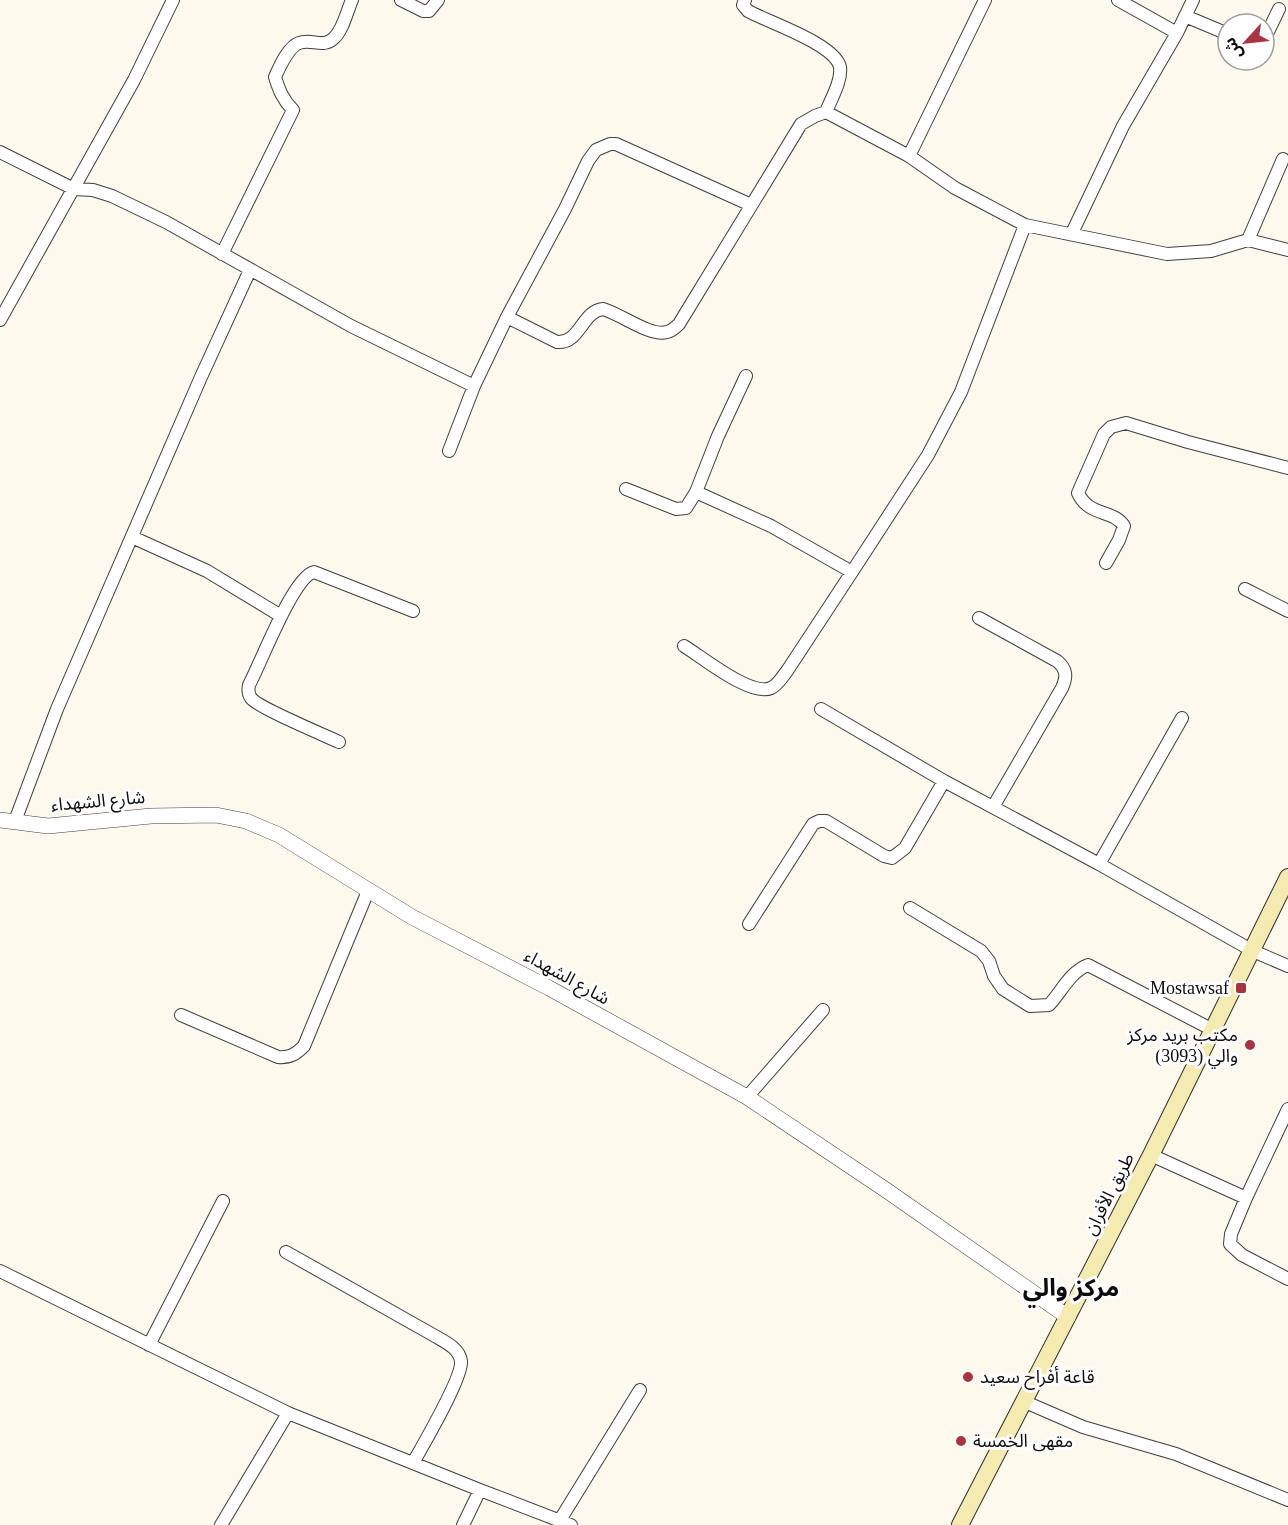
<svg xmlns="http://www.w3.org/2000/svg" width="1288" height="1525" viewBox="0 0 1288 1525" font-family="'Times New Roman','Noto Sans Arabic',serif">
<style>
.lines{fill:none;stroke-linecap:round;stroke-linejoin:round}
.minor-casing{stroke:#3f3f3f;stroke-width:14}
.tertiary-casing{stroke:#3f3f3f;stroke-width:16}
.secondary-casing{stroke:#2e2e2e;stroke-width:18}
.minor{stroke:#fff;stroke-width:12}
.tertiary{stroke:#fff;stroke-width:15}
.secondary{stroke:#f5eab0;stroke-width:16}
.poi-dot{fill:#aa3541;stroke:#fff;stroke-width:2}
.labels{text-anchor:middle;stroke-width:6;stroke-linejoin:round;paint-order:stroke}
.street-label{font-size:18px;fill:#0c0c0c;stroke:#fff}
.poi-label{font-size:18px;fill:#0c0c0c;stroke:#fff;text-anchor:end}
.district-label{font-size:24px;font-weight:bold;fill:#0c0c0c;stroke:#fff}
</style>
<rect width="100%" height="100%" fill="#fdf9ed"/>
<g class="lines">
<defs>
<path id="minor" d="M401,0L423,11H429L438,0
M745,0L743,5L748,11C768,22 835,44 840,67C842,81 831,99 826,112L909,156L985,0
M1118,0L1177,33
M1185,16L1228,34
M1264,40L1279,9
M0,152L74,189L93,190L112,196L166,222L351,326L474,386
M909,156L955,188L1025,225L1167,254L1211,251L1248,240L1288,250
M1072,233L1123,126L1177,33L1193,0
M1248,240L1283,159
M222,254L293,110C283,100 279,90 275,77C280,66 288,47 299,43C312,38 323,49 334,38C343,30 347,11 352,0
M507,317L557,342C580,344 582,311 603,309C621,314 650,337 667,332C672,331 676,327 679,324L801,124L815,116L826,112
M0,320L134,80L173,0
M449,451L474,386L507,317L565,209L588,161L596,150L610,144H616L751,205
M626,489L676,509L686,508L696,492L771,526L852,572L928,455L961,392L1025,225
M696,492L718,436L746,376
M132,537L207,571L281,616
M1106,563L1119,540L1124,526C1113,509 1089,517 1078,493L1104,434L1111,427L1126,423L1188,442L1288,468
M1245,589L1288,611
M979,618L1057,661C1067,669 1067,677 1062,688L993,807
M684,646C702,657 751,697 771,688C778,685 782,677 787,671L852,572
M821,709L944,781L1099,864L1253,951L1288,966
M339,742C324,735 257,707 251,698C248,694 248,690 249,685C261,663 293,577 314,572L413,611
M15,821L57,709L201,377L250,270
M1099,864L1182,718
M910,908L981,951L989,961L994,976L1003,989L1030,1006L1049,1005C1062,991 1070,972 1088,965L1213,1030
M749,924L813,824L819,821H826L884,856L892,858L905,848L944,781
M181,1015L278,1057C290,1058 296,1054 304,1046L368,891
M747,1097L823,1010
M1288,1109L1246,1198L1231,1234L1230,1244L1242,1255L1288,1279
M1151,1155L1246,1198
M286,1252L435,1336C445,1342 459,1348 461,1361C463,1377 423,1445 413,1463
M0,1271L288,1413L480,1490
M149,1345L223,1201
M1023,1401L1083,1427L1176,1454L1288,1500
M560,1520L640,1390
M221,1525L288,1413
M463,1525L480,1490L571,1525"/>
<path id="tertiary" d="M0,820L48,826L151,816L216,815L246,821L279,835L412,917L549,988L747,1097L886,1190L1068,1317"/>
<path id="secondary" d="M960,1525L1151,1155L1288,877"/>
</defs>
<use href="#minor" class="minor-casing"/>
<use href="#tertiary" class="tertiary-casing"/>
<use href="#secondary" class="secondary-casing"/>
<use href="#minor" class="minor"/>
<use href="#tertiary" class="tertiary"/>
<use href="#secondary" class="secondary"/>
</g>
<g class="poi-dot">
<rect x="1235" y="982" width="12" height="12" rx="3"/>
<circle cx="1250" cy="1045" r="6"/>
<circle cx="968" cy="1377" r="6"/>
<circle cx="961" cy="1441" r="6"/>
</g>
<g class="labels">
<g class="street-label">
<text transform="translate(98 801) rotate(-5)" y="6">شارع الشهداء</text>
<text transform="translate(567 977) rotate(29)" y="6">شارع الشهداء</text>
<text transform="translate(1109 1194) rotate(-63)" y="6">طريق الأفران</text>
</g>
<g class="poi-label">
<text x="1229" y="994">Mostawsaf</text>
<text x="1238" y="1041">مكتب بريد مركز<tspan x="1238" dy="21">والي (3093)</tspan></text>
<text x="980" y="1383" text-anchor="start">قاعة أفراح سعيد</text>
<text x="973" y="1447" text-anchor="start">مقهى الخمسة</text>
</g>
<g class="district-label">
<text x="1071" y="1296">مركز والي</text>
</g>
</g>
<g transform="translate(1246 42) rotate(243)"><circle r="28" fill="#ffffff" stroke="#9e9e9e" stroke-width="1.5"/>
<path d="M0-4.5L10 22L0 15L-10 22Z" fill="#aa3541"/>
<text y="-9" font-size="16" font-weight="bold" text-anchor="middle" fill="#0c0c0c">ش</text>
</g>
</svg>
